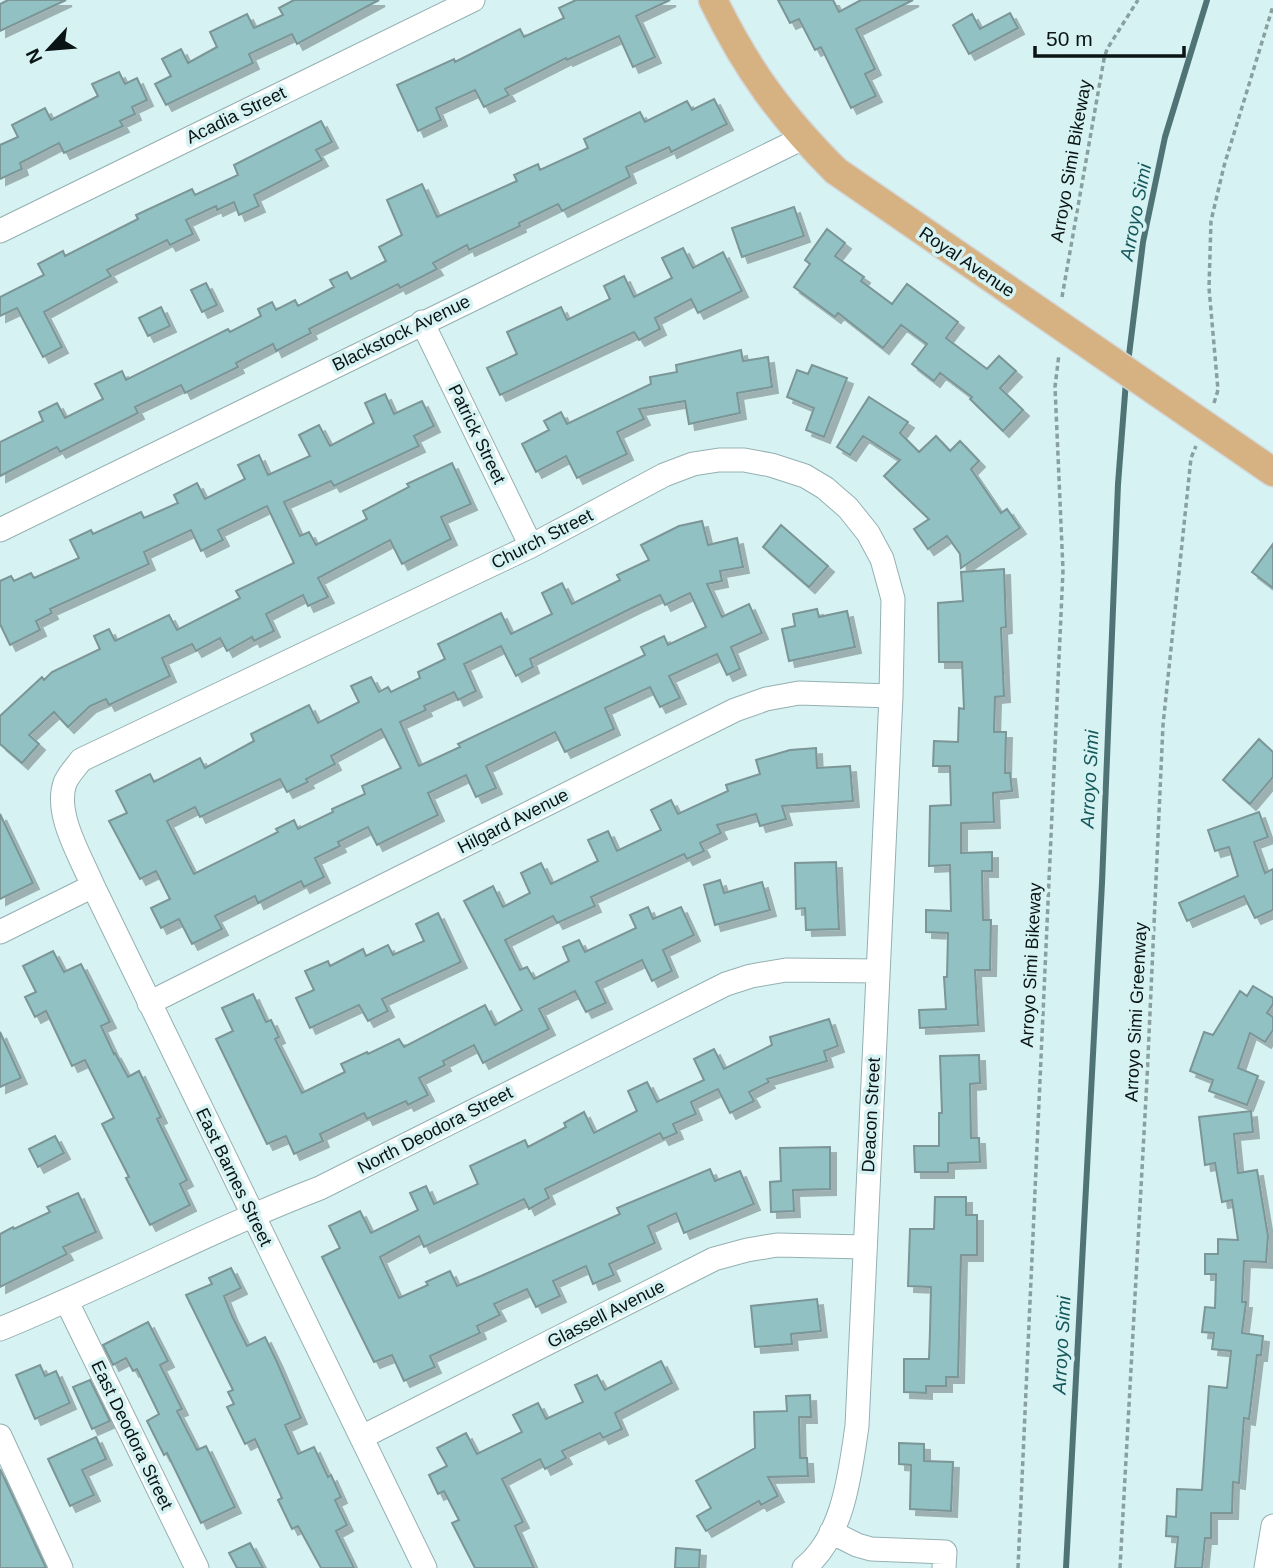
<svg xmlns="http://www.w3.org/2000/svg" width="1273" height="1568" viewBox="0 0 1273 1568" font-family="Arial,sans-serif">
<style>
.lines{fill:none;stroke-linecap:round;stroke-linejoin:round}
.stream{stroke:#507475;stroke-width:6}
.building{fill:#91c1c3;stroke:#7b9596;stroke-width:2;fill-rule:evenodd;filter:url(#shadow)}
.minor-casing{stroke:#95b0b1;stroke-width:25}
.major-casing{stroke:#d3d5d5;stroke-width:31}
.path{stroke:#8aa0a0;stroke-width:3.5;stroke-dasharray:5 3.5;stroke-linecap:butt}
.minor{stroke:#fff;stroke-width:23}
.major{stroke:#d6b282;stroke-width:28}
.labels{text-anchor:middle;stroke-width:7;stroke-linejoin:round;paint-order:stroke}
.street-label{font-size:18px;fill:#0a1414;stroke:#d6f2f3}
.water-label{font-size:19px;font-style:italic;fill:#15585b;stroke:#d6f2f3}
</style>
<defs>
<filter id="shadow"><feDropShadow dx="6" dy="6" stdDeviation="0" flood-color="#0004"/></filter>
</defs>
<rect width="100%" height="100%" fill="#d6f2f3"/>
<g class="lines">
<path class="stream" d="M1128,363L1143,242L1165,137L1207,0
M1066,1568L1102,883L1118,484L1126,381"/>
</g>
<path class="building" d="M8,0H66L0,31V4Z
M294,0H379L297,44L292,34L249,54L253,63L166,105L155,84L171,76L162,59L181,49L188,63L217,47L210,32L247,14L254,28L283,15L279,8Z
M576,0H670L636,16L655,57L633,67L619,36L567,60L566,58L505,89L509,95L484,107L475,90L436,108L441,120L418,131L397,85L454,59L455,62L520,29L524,37L564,18L559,8Z
M778,0H833L839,12L861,0H913L856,29L875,69L865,74L876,96L851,108L821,47L815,50L799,19L790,23Z
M1010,13L1018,28L969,54L953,25L972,14L980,29Z
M119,72L125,84L137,78L147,100L132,107L135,114L120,121L123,126L64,153L59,143L20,163L22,169L0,179V145L18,137L12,125L45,108L51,120L98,96L92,84Z
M714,99L727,124L671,152L669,147L626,167L630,177L562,211L558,204L519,223L520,226L469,250L467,245L433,263L437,269L400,288L398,284L309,329L311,333L276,351L273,344L236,363L238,367L185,393L181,385L135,407L138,413L60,452L57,447L0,476V442L43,421L39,412L57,403L65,418L103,399L95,384L122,371L126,380L228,329L230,332L261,316L258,309L272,302L276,310L295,300L298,306L334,287L330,280L347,272L351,279L386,261L379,247L402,235L387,200L422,184L437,217L517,181L514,175L538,164L540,170L588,148L584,139L640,112L645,122L687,101L692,110Z
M321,121L332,142L316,150L322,160L254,195L259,206L239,215L234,202L217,210L216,206L186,220L193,234L170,245L167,240L107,270L111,276L44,312L62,347L43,357L17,308L0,316V297L44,275L38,264L63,251L65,256L138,219L136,215L192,189L195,195L238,175L234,165Z
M794,207L804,236L742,257L732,228Z
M827,229L845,243L835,256L864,277L861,281L892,304L907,284L958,322L946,338L987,369L999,356L1016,371L1000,388L1023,410L1003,431L970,399L972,397L940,373L934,381L912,364L927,344L901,325L883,348L838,313L835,317L794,287L810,264L805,260Z
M683,248L693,268L723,252L742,291L698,313L691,299L655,318L660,329L639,340L634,332L500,395L487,368L517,354L507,332L561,307L567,320L610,299L604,286L624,276L634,297L672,278L662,258Z
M206,283L217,305L202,312L191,290Z
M161,307L170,326L148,336L139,318Z
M741,350L743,361L768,357L772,387L737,393L740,413L689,424L685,401L639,409L644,419L617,432L627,454L577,478L566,456L536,472L522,444L549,430L544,421L561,412L567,424L651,384L650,377L677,372L676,365Z
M812,365L847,378L824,437L806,430L814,408L787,397L797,370L808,374Z
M385,394L394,414L422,401L434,426L414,436L419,446L334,486L331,481L284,502L300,536L309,532L316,545L367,519L363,511L409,487L407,484L452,463L471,504L441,517L451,539L402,564L390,540L318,578L328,597L308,606L303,595L266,614L274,631L254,641L252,637L227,651L220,638L196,651L192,644L162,658L170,676L109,705L106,699L90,706L68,727L54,712L29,735L39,744L22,763L0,744V716L42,677L44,680L52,672L100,649L94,636L109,629L115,641L169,615L177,630L240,598L236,591L294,563L267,506L218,530L223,540L201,551L191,530L144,552L149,564L50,609L52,613L36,621L40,630L10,645L0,624V581L11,576L14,581L31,573L34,578L79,558L70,540L91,530L93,534L141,512L144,518L178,503L174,495L197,483L205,499L245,479L238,465L259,455L268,475L310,456L299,435L319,425L330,446L374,423L365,403Z
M869,397L908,422L900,433L919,452L936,436L950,451L960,441L979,461L971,469L1001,513L1007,509L1020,528L961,568L960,554L947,536L928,549L914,529L929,519L884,476L900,460L863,436L850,455L837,447Z
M702,521L708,545L737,538L743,567L720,571L722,581L707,584L722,617L749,604L762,633L731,647L740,669L727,675L717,654L669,676L680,698L660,707L650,687L605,708L614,729L565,752L555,732L486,766L496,788L476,797L466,775L428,793L438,815L377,845L368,827L338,842L340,846L315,858L324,877L304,887L301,881L258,903L255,896L215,916L222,929L192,944L179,919L161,928L151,908L170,899L156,871L140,879L109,821L127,813L116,791L150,774L154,782L200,758L205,768L254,741L251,734L309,705L318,723L359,702L351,686L371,677L379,692L388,687L391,692L420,678L418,672L445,659L438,644L501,613L511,634L552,614L542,593L562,583L572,604L620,580L617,575L649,560L641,545L679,526ZM690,593L706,627L668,645L664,636L641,647L645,655L458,744L460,747L419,766L400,722L426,710L424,706L454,692L458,700L476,691L464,664L501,646L516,676L533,667L530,659L634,607L660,595L665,605ZM381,729L401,768L362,786L365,794L332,809L333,812L298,829L294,820L276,829L278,832L194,874L167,821L195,807L200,817L280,779L287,792L308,782L306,779L335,764L331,756Z
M781,525L828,566L809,587L763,547Z
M1273,544V588L1252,572Z
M1004,569L1006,627L1001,628L1004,696L995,697L994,732H1006L1005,773H1010L1012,791L993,793L994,822L961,823V853L992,852V871H982L983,920H991L990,970H975L978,1025L920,1028L919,1010L946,1009L944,977H947L948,933L926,932V910L951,911L950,865L929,866L930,806L951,805L950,766H933L934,741L958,742L959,708L964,709L962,662H939L938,603L963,601L961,572Z
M817,609L819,617L847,611L855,647L789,661L782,629L795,626L793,614Z
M1259,739L1273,752V777L1250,804L1223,780Z
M816,748L817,768L850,766L853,801L782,806L786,819L760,826L756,814L717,825L721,833L700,843L704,851L687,859L684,854L591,897L595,906L557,923L553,916L505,940L520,970L527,967L534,979L569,961L563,947L579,940L585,952L636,928L630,915L648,907L653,919L681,907L694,935L663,950L672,971L652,981L642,960L596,982L606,1003L586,1012L575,991L539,1009L549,1029L483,1063L474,1045L443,1061L445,1065L419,1078L428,1095L408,1105L406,1101L367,1119L364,1113L320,1134L323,1141L294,1154L286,1136L267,1144L216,1039L233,1031L222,1008L253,994L266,1022L271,1020L279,1037L275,1039L302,1093L345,1072L341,1064L367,1052L368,1054L399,1039L404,1047L485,1005L495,1025L522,1010L464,901L493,886L503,907L530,893L521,873L541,863L551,884L598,861L588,840L608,831L617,851L661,830L651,810L671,800L678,814L728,791L726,785L760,774L756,760L790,750Z
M1259,812L1268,837L1254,842L1265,873L1273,869V910L1255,918L1244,896L1187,921L1179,903L1238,876L1229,847L1215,851L1208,830Z
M0,814L33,883L0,899Z
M836,862L839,929L806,930L805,908L796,909L795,863Z
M720,880L724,893L762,882L770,910L715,925L704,885Z
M438,913L461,962L382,999L388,1011L368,1021L359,1005L310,1028L296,998L314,990L305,971L328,961L330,966L363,949L366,956L388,945L393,955L424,941L416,924Z
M53,951L64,972L81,964L110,1022L101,1026L114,1054L115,1053L128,1077L139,1071L161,1117L157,1119L187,1180L180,1184L190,1205L150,1225L126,1178L129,1177L102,1124L114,1118L85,1060L72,1066L46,1011L35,1017L25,997L36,992L23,966Z
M1253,986L1273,998V1004L1267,1013L1273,1017V1030L1265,1042L1250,1033L1238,1068L1258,1076L1247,1105L1209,1091L1213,1080L1190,1071L1204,1032L1213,1035L1240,991L1247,996Z
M829,1019L838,1046L824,1051L827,1061L767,1079L769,1082L749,1092L754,1101L730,1113L718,1089L691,1102L696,1114L673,1124L677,1133L663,1139L660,1133L545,1189L549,1198L529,1209L524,1199L424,1247L419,1236L380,1257L399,1298L428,1285L426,1282L450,1271L457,1286L481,1276L620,1214L617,1208L710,1169L715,1181L740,1171L754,1204L684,1233L676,1213L648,1226L655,1243L609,1264L614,1275L593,1284L586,1266L553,1281L560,1296L536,1307L527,1289L494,1304L500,1315L477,1326L480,1333L430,1356L435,1367L404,1381L392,1355L374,1362L322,1257L340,1248L329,1226L360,1211L371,1233L418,1210L410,1193L426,1186L434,1204L478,1184L470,1166L525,1140L528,1147L566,1127L564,1123L584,1112L594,1133L637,1111L628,1091L647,1082L657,1102L704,1080L694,1059L714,1049L724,1069L772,1045L770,1037Z
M0,1032L21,1078L0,1087Z
M979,1055L980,1083L970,1084L971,1138H979L980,1162L948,1163V1172H915L914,1146H939V1113H942L940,1056Z
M1251,1111L1253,1132L1234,1134L1238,1173L1257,1170L1268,1236L1266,1262L1244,1261L1242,1302H1246L1242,1333L1263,1336L1261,1355H1257L1249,1419L1244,1418L1239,1483L1233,1482L1232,1513H1211V1538H1205L1202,1568H1175L1178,1537L1166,1536L1167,1516L1176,1517L1177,1489L1202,1490L1209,1386L1227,1388L1231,1351L1212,1349L1214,1333L1202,1332L1205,1307L1215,1308L1216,1274H1205V1254H1218V1239L1238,1240L1232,1200L1222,1202L1215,1163L1205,1165L1199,1117Z
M55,1136L64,1153L38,1167L29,1149Z
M830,1147V1189L793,1190L794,1211L771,1212L770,1182L781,1181L780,1148Z
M78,1193L96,1232L63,1247L67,1254L0,1287V1234L13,1227L14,1229L50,1212L47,1207Z
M935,1197H966V1215H977V1255H961L958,1377H946V1386H926V1393L904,1392V1359H929L930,1331L931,1287L908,1286L910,1229H934Z
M231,1268L241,1288L224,1296L232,1316L247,1346L265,1337L277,1362L301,1418L285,1425L298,1454L314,1447L328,1477L331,1475L341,1497L335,1500L347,1525L336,1531L354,1568H321L298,1526L292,1529L278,1500L282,1498L255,1439L245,1444L227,1407L234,1404L228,1392L233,1390L186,1295L212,1284L209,1278Z
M817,1299L821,1331L791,1334L792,1344L755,1347L751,1306Z
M148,1322L168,1361L160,1365L182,1409L177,1411L197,1450L206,1446L235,1507L201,1523L167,1453L164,1455L147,1421L159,1414L137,1369L133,1371L126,1358L113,1365L103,1345Z
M661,1361L672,1383L615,1413L622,1429L603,1438L600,1433L562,1451L566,1458L545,1469L540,1459L502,1479L523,1522L515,1526L534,1568H475L452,1523L459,1520L444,1491L438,1494L429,1475L447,1466L437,1448L466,1433L477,1454L522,1432L513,1415L538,1403L546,1419L583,1402L575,1385L597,1375L605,1390Z
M40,1365L45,1376L56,1371L70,1403L35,1419L16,1375Z
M90,1380L110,1421L92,1429L73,1387Z
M810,1395L811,1417H799L800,1458H807L808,1476L768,1477L778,1496L761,1505L759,1501L706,1531L697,1516L711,1508L696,1481L755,1448L754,1412L787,1411L786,1396Z
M96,1437L106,1459L82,1470L94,1495L70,1506L48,1459Z
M899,1443L924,1444V1461L953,1462L951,1511L910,1509L911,1465L899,1464Z
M0,1469L46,1568H0Z
M250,1543L263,1568H237L229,1553Z
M676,1548L700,1550L699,1568H675Z"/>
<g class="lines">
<defs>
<path id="minor" d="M0,231L473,0
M422,322L531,546
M0,530L803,138
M0,932L93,886
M149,1003L735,710L766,699L799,693L891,696
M67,1302L197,1568
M0,1329C108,1285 211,1230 320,1188L726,984L751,976L786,970L878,971
M0,1436L61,1568
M362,1437L714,1259L747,1250L777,1245L865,1247
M831,1532L857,1545L871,1549L945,1552L944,1568
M425,1568L93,886C81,857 54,814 65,783C68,775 76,767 81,760L531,546L664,475L693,464L719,460H744L771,465L805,476L825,488L848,508L868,533L882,559L893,599L891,696L857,1426C850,1473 844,1536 804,1568
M1266,1568L1273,1526"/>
<path id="major" d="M713,0C747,70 781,116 836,171L1273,472"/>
</defs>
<use href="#minor" class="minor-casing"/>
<use href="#major" class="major-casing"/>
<path class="path" d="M1062,297L1104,59L1107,49L1138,0
M1214,403L1218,390L1209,288L1211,221L1224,166L1273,6
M1018,1568L1063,570L1055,387L1059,354
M1120,1568L1147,1079L1163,725L1191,458L1196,446"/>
<use href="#minor" class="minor"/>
<use href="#major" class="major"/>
</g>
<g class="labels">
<g class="street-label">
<text transform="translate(236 115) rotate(-26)" y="6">Acadia Street</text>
<text transform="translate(1071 161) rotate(-80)" y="6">Arroyo Simi Bikeway</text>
<text transform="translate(967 262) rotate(34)" y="6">Royal Avenue</text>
<text transform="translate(401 333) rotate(-26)" y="6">Blackstock Avenue</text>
<text transform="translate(477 434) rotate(64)" y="6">Patrick Street</text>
<text transform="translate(542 539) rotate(-27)" y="6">Church Street</text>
<text transform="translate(513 821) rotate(-27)" y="6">Hilgard Avenue</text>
<text transform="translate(1031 965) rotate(-87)" y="6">Arroyo Simi Bikeway</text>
<text transform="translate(1136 1012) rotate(-87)" y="6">Arroyo Simi Greenway</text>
<text transform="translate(871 1115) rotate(-87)" y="6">Deacon Street</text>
<text transform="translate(435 1130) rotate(-27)" y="6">North Deodora Street</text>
<text transform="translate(234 1177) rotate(64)" y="6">East Barnes Street</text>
<text transform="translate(606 1314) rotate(-27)" y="6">Glassell Avenue</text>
<text transform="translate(132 1435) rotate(64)" y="6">East Deodora Street</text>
</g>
<g class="water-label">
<text transform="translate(1135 212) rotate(-79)" y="7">Arroyo Simi</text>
<text transform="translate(1089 779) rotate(-87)" y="7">Arroyo Simi</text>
<text transform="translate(1061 1345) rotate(-87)" y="7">Arroyo Simi</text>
</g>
</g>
<g transform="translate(49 49) rotate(244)" stroke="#d6f2f3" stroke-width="5" paint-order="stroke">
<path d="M0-5L12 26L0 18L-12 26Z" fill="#0a1414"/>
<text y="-10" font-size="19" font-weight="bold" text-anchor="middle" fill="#0a1414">N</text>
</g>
<path d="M1035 46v10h149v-10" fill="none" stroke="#0a1414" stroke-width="3.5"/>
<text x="1046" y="46" font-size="21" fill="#0a1414" stroke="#d6f2f3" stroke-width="5" paint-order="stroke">50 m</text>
</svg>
